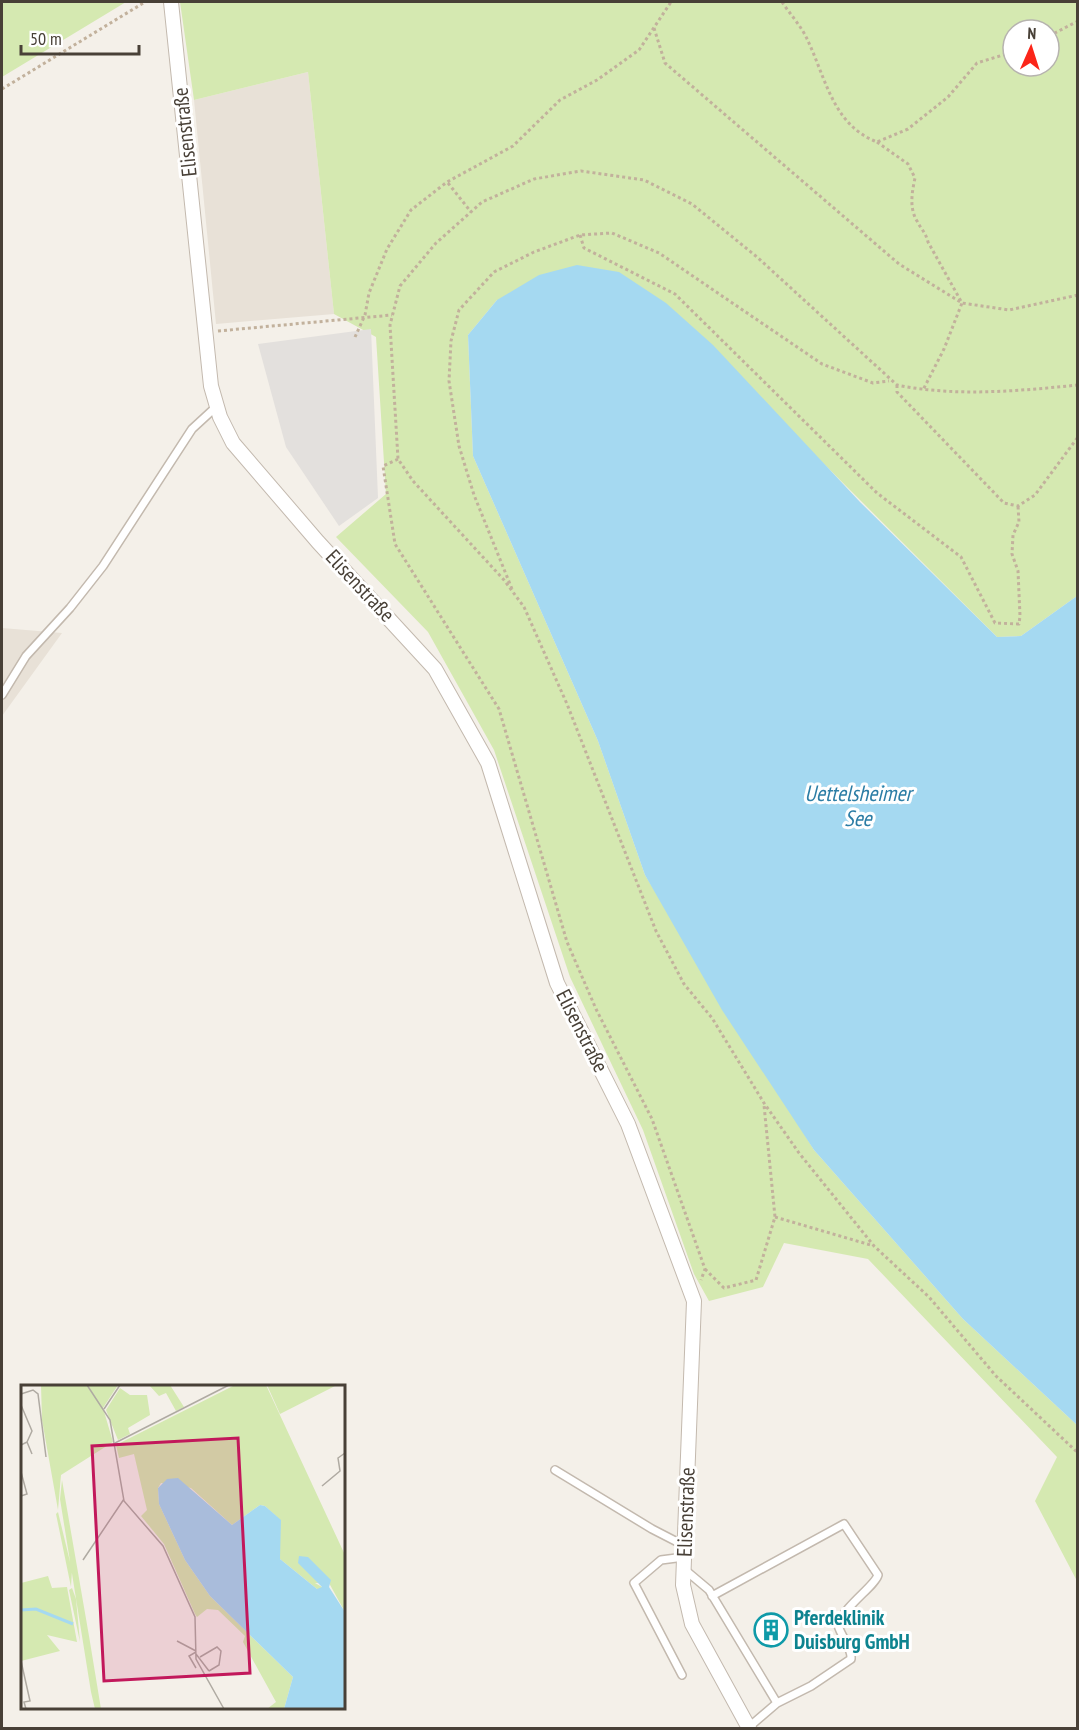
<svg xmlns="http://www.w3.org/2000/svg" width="1079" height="1730" viewBox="0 0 1079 1730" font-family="'PT Sans Narrow',sans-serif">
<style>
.residential{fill:#e8e1d7}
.green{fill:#d5e9b1;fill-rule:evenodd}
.parking{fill:#e3e0dd}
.water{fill:#a5d9f1}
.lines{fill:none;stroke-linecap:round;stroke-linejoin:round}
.lane-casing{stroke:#c3b9ae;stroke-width:10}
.street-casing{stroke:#c3b9ae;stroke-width:16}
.path{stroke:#c2b19c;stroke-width:3;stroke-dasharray:3 3;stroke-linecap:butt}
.lane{stroke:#fff;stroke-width:7}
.street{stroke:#fff;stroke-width:14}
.labels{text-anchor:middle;stroke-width:6;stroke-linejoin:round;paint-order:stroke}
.street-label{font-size:21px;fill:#484037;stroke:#fff}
.culture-label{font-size:21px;font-weight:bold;fill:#0d838f;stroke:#fff;text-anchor:start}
.water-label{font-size:22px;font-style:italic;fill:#2c7da5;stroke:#fff}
.inset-river{fill:none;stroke:#a5d9f1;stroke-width:3}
.inset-road{fill:none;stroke:#afaaa2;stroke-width:1.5}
.view{fill:#c2185b;fill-opacity:0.15;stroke:#c2185b;stroke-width:3}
.inset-edge{fill:none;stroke:#484037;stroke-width:3}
</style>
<rect width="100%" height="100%" fill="#f4f0e9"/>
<path class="residential" d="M308,72L334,314L216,324L194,100Z
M2,628L62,633L2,716Z"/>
<path class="green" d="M2,2H126L2,77Z
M180,2H1077V596L1021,636L997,637L785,425L497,300L468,335L473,456L598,741L645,875L814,1150L963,1319L1077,1425V1581L1035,1501L1057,1457L868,1259L784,1243L763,1287L709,1301L694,1274L643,1130L570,977L494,750L428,632L336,537L386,494L376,337L334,314L308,72L194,100ZM1013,30H1049V66H1013Z"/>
<path class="parking" d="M371,329L378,498L339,526L286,447L258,344Z"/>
<path class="water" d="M577,265L619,272L666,303L713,345L860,502L997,637L1021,636L1077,596V1425L963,1319L814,1150L722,1010L645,875L598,741L473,456L468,335L497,300L539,275Z"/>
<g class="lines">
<defs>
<path id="lane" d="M2,695L26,656L70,608L103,566L192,429L217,406
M555,1470L652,1529L685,1546
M684,1569L709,1590L777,1703L749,1727
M712,1596L844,1524L878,1575C875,1586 845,1605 838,1625C841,1637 852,1647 851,1659L811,1686L777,1703
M682,1675L634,1583L661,1560L684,1557"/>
<path id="street" d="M171,2L211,386L220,417L233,443L318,542L435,669L488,763L557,983L628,1124L694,1301L683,1585L692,1624L749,1728"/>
</defs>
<use href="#lane" class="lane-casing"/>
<use href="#street" class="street-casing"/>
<path class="path" d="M782,2C790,14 802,27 808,41C826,79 833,125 877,142L908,129L948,97L977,63L1013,52
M654,28L665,63L899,264L962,303L1009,310L1078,295
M1049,36L1078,21
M2,89L145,2
M877,142L908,164L915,178C912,192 909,208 917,221C921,229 926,233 928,242L962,303L944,349L923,390
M448,183L471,212
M580,235L584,248L675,294L877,493L961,557L995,623L1019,624L1020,616L1018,571L1012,554L1013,535L1019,522L1018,506
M218,331L392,315
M355,337L365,315L369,293L387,249L411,210L447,182L513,146L560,100L597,80L639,50L671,2
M897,385V392L1004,503L1018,506L1035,495L1078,437
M1078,385C1018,391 955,397 897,385L757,257L692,204L644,180L581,171L534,179L482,202L436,243L400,286L390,325L398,459L413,481L504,580L524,607L567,704L656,931L684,984L712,1018L764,1103L799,1153L874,1246L929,1297L996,1376L1078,1453
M398,459L383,466L395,544L499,709L567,942L596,1009L652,1119L705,1269L701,1280
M512,589L474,495L459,446L449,381L451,341L459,310L494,272L534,252L580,235L612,233L659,253L822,364L873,383L889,381
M775,1217L874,1246
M705,1269L724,1288L756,1280L775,1217L764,1105"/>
<use href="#lane" class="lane"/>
<use href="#street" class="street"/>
</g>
<defs>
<symbol id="building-ring" viewBox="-11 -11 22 22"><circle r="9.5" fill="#fff" stroke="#0f9aa8" stroke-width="1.5"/><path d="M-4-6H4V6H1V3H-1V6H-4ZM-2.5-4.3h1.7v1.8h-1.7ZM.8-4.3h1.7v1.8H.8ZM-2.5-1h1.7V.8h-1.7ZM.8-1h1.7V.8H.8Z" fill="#0f9aa8"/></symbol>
</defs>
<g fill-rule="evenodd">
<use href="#building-ring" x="752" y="1611" width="38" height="38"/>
</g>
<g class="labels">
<g class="street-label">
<text transform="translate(185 132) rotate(-96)" y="7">Elisenstraße</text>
<text transform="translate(360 586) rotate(47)" y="7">Elisenstraße</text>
<text transform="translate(582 1031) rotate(63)" y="7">Elisenstraße</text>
<text transform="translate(686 1512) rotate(-88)" y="7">Elisenstraße</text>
</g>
<g class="culture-label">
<text x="794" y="1625">Pferdeklinik<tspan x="794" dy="24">Duisburg GmbH</tspan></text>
</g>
<g class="water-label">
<text x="858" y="801">Uettelsheimer<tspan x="858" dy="25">See</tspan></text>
</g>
</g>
<g transform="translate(21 1385)">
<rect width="324" height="324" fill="#f4f0e9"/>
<path d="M20,0H97L82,23L92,57L40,90L37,125L21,35ZM128,0H149L163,22L155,26L145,8L138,11ZM214,0H245L324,170V227L308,198H294L301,202V206L296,204L259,174L256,132L244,121L239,120L211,140L170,103L140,98L137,103L138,119L164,175L189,211L272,292L263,324H246L255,317L222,257L224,251L197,225L186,224L176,232L174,229L143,159L120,131L126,125L113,69L98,73L95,60ZM246,0H316L259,29ZM99,3L109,10H126L129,30L107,43L109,49L97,55L85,25ZM41,95L68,251L80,324H74L70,307L39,114ZM37,127L51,185L50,202L35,129ZM27,191L31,203L46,202L56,257L26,250L39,266L0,276V198ZM51,203L55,214L59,257L48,205Z" fill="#d5e9b1"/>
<path d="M157,93L211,140L239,120L244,121L260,135L259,174L296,204L301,202L277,178L278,171L287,172L310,195L308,202L324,227V324H263L272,292L189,211L164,175L138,119L137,103L146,94Z" fill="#a5d9f1"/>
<path class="inset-river" d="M0,225L15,224L52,239"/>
<path class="inset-road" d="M66,0L89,35L103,116L142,161L174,232L175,274L203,324M0,9L12,5L17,9L25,72M0,20L11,46L6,57M83,24L99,0M94,58L208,0M0,60L6,57L11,69M0,87L6,109L0,111M301,101L319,86L317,73L324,68M62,175L103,114M156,256L175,266M175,267L168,271L175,283M175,269L188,286M179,272L196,262L200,266L198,280L188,286M0,276L9,316L3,317L5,324"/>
<path class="view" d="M217,53L229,288L83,296L71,61Z"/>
<rect width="324" height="324" class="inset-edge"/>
</g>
<rect width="1079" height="1730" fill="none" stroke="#484037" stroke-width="6"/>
<g transform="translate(1031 48) rotate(3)"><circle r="28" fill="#ffffff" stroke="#b6b3af" stroke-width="1.5"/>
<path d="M0-4.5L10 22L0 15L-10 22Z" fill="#fb2519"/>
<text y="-9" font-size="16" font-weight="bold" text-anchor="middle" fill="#484037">N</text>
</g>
<path d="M21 45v9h118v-9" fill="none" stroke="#484037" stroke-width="3"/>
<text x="30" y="45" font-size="18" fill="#484037" stroke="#ffffff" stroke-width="4.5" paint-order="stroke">50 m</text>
</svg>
